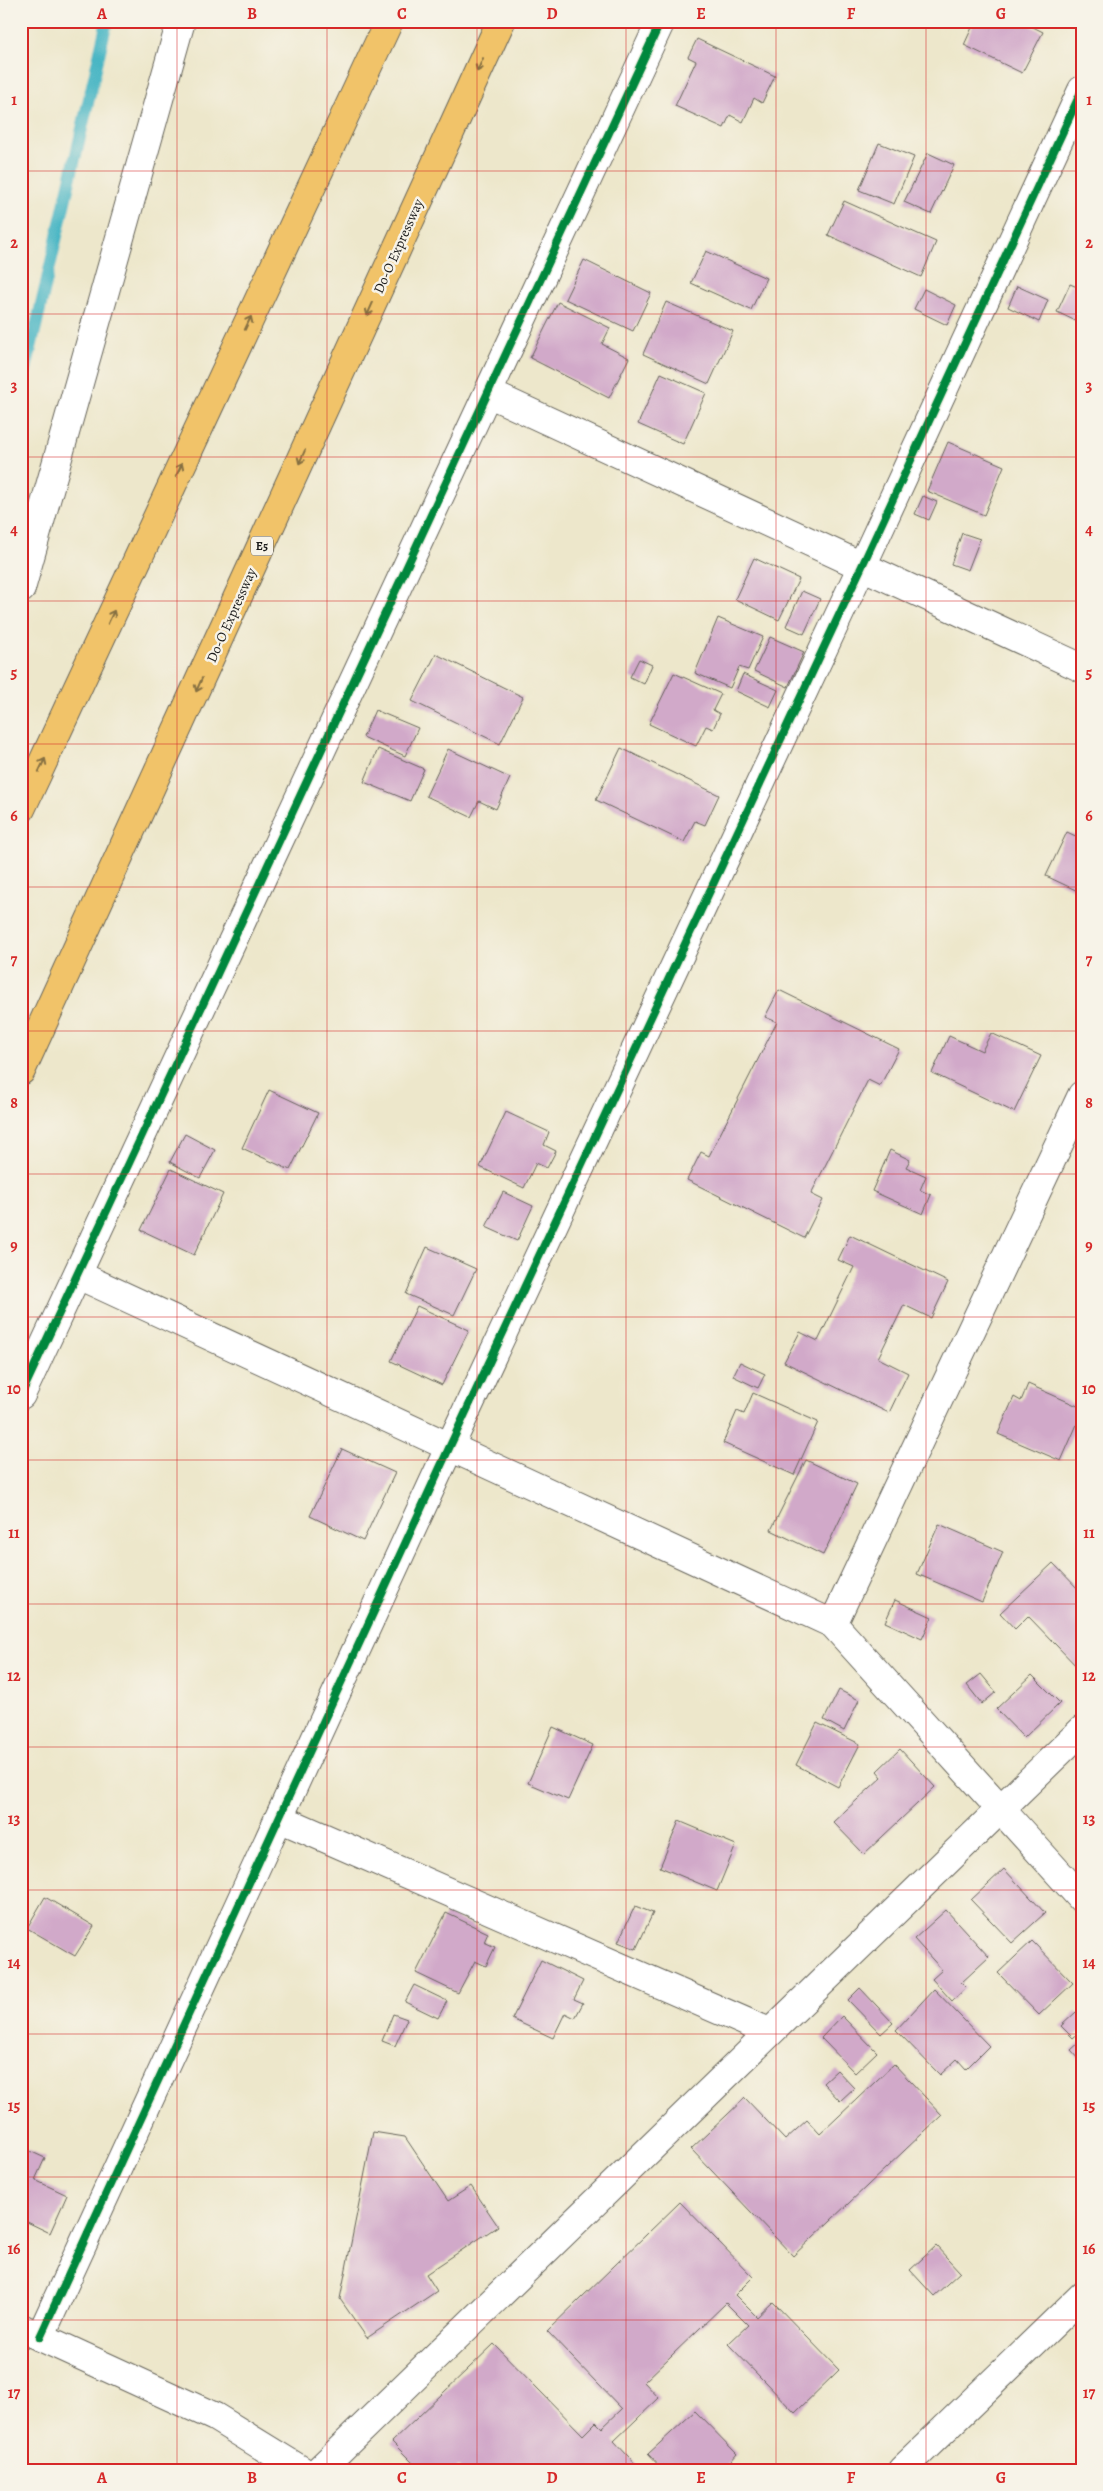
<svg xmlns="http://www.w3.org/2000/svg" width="1103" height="2491" viewBox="0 0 1103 2491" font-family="Alegreya,serif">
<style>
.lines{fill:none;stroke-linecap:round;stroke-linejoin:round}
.stream{stroke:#49b6c4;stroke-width:12}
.building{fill:#d1a9c9}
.minor-casing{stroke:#656359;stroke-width:30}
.motorway-casing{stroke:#656359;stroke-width:30}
.minor{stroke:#fff;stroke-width:28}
.motorway{stroke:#f1c369;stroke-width:28}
.cycleway-casing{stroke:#f7f3e8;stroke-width:11}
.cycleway{stroke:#00873e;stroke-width:8}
.oneway{stroke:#867042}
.grid{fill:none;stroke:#d62828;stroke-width:1;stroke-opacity:0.55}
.labels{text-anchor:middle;stroke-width:5;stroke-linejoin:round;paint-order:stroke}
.shield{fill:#f7f3e8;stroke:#5e5c59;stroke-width:1}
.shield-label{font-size:12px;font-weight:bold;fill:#1c1c1c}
.street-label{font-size:14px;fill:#1c1c1c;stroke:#f7f3e8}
.neatline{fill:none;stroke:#d62828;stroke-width:2}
.grid-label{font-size:16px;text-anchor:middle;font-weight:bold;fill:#d62828}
</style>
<rect width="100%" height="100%" fill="#f7f3e8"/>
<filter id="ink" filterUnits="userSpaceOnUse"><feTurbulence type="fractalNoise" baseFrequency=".02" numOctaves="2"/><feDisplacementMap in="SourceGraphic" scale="10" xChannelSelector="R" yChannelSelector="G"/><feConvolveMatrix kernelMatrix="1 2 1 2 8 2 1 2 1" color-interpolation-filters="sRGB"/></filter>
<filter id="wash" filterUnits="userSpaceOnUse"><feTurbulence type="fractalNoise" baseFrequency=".0096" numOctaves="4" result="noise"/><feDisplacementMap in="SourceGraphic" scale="20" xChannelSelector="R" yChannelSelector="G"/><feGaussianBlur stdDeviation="1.12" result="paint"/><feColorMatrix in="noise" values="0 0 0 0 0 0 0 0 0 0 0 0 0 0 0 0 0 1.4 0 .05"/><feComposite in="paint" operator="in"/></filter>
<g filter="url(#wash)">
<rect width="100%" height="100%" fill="#ede7cb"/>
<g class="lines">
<path class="stream" d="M21,391L107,21"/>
</g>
<g id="blocks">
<path class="building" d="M975,21H1021L1043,32L1022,73L964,45Z
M697,39L775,76L762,103L754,98L743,122L730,115L724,128L675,106L696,61L688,57Z
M879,143L914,157L894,204L859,190Z
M928,153L954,165L931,214L904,202Z
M844,201L936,242L921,277L828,235Z
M706,251L766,278L751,310L691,283Z
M584,260L651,293L633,331L565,299Z
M1070,284L1082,289V324L1057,312Z
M1017,286L1048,300L1039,322L1008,307Z
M924,289L956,305L947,325L914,309Z
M558,302L610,328L602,344L629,358L609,398L530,358Z
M666,302L733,331L709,384L643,354Z
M661,373L706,393L683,444L638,424Z
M948,442L1004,466L984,515L927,491Z
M923,496L937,502L929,520L915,514Z
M962,533L980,539L968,570L951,564Z
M754,558L799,579L779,620L735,599Z
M802,591L820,599L804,634L786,626Z
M718,618L763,637L748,670L739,667L730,688L695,673Z
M770,637L804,652L788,687L754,671Z
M436,654L523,697L500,744L412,701Z
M639,659L652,665L644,684L630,677Z
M674,673L721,694L713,710L720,714L713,729L706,726L696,746L649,724Z
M743,674L778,690L770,707L736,691Z
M375,710L418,728L405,756L363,737Z
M621,748L719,795L705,825L695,821L684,842L596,800Z
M378,749L424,769L410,801L364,782Z
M448,749L510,778L496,809L479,801L471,817L426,796Z
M1067,832L1082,839V893L1046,876Z
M779,990L899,1049L880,1086L868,1080L811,1194L823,1200L804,1238L687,1180L701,1152L709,1156L777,1022L765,1017Z
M991,1033L1041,1056L1014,1112L932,1073L949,1036L982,1051Z
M269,1090L318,1113L290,1170L242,1148Z
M506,1112L549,1132L544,1145L556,1151L547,1168L536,1163L524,1188L480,1167Z
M185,1134L215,1150L200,1178L170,1162Z
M890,1150L910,1160L906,1167L926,1176L920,1190L931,1195L923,1214L872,1191Z
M171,1169L223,1194L194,1255L141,1230Z
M503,1192L533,1206L517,1241L486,1227Z
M850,1235L948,1282L931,1318L904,1305L878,1358L908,1373L889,1413L784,1362L800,1332L818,1341L854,1267L838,1260Z
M427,1247L476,1269L454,1315L406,1294Z
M417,1306L469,1330L442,1385L391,1361Z
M740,1362L765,1374L758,1388L733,1376Z
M1028,1384L1082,1408V1413L1061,1461L998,1434L1014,1397L1021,1401Z
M753,1393L818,1422L794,1475L723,1443L737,1411L744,1414Z
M342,1449L395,1473L363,1541L310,1516Z
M806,1460L857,1484L823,1555L771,1530Z
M939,1524L1003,1552L982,1602L917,1574Z
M1053,1563L1082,1593V1672L1028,1616L1015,1629L1000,1613Z
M895,1600L932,1617L922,1639L885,1622Z
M981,1674L996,1692L982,1704L967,1685Z
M1032,1675L1060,1703L1024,1738L996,1709Z
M839,1690L859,1700L844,1731L824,1720Z
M817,1723L860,1744L838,1787L796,1765Z
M553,1727L593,1745L568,1800L528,1783Z
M900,1749L935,1787L864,1854L833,1822L882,1777L877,1771Z
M679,1821L736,1845L717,1891L660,1867Z
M1004,1869L1045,1913L1012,1943L971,1900Z
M45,1897L94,1926L75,1956L27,1928Z
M635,1906L653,1913L636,1949L618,1942Z
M946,1910L989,1957L961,1983L966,1988L952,2001L932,1979L942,1970L914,1939Z
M446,1913L488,1933L484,1942L495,1947L486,1966L475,1961L458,1993L416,1973Z
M1032,1941L1073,1983L1039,2015L998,1973Z
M541,1960L583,1981L574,1999L583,2003L575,2018L565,2013L553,2038L512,2019Z
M414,1985L447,2001L438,2018L405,2002Z
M860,1988L893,2023L881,2034L848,2000Z
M934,1989L989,2046L966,2069L957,2059L940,2075L896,2030Z
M1076,2012L1082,2018V2030L1073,2038L1061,2026Z
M393,2014L407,2019L395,2046L382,2041Z
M842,2016L877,2052L855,2073L821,2038Z
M1082,2040V2062L1071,2050Z
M894,2064L942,2115L793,2256L691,2149L745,2098L785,2140L807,2120L820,2134Z
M837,2070L854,2088L840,2101L823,2083Z
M373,2132L405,2137L448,2201L471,2186L498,2226L426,2274L437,2291L367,2338L340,2299Z
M21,2147L45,2158L35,2180L67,2195L50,2233L21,2219Z
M680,2202L753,2277L735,2295L757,2317L773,2302L839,2370L795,2413L728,2344L748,2325L726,2303L644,2382L659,2398L614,2441L641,2470H461L458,2467L455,2470H420L392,2442L494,2344L583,2435L596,2422L602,2428L622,2409L547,2331Z
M936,2246L960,2272L934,2296L910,2270Z
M695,2411L737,2454L723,2470H663L648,2454Z"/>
</g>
</g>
<g filter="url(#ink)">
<use href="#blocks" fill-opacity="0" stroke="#656359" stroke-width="1"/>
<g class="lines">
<defs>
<path id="minor" d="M488,393L1082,668
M21,589L181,21
M78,1275L833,1624L1082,1899
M21,1395L661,21
M833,1624L1082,1095
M279,1818L769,2032
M21,2328L215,2417L301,2470
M40,2337L450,1446L862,566L1082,90
M319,2470L1082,1730
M902,2470L1082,2296"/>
<path id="motorway" d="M21,809L389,21
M21,1071L501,21"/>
</defs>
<use href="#minor" class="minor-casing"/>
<use href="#motorway" class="motorway-casing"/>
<use href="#minor" class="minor"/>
<use href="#motorway" class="motorway"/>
<defs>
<path id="cycleway" d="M21,1395L661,21
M40,2337L450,1446L862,566L1082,90"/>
</defs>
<use href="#cycleway" class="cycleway-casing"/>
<use href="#cycleway" class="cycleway"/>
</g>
<defs><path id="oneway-shaft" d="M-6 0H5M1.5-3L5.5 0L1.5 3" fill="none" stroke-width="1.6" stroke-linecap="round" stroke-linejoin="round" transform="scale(1.25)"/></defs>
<g class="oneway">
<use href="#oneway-shaft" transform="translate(480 65) rotate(114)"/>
<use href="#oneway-shaft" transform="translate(370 309) rotate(114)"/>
<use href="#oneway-shaft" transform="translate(248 323) rotate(-65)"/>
<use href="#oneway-shaft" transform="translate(302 457) rotate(114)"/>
<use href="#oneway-shaft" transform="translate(179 470) rotate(-65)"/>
<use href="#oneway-shaft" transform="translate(111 617) rotate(-65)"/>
<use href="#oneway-shaft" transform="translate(199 685) rotate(114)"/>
<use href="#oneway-shaft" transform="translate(42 765) rotate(-65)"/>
</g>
</g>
<path class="grid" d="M177,21V2470M327,21V2470M477,21V2470M626,21V2470M776,21V2470M926,21V2470M21,171H1082M21,314H1082M21,457H1082M21,601H1082M21,744H1082M21,887H1082M21,1031H1082M21,1174H1082M21,1317H1082M21,1460H1082M21,1604H1082M21,1747H1082M21,1890H1082M21,2034H1082M21,2177H1082M21,2320H1082"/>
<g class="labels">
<rect class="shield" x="251" y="536.5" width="22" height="19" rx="4"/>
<g class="shield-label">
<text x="262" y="550">E5</text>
</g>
<g class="street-label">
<text transform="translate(398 246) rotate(-66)" y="5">Do-O Expressway</text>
<text transform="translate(231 615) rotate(-66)" y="5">Do-O Expressway</text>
</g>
</g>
<rect width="1103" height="2491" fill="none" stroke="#f7f3e8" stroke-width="55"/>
<rect x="28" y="28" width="1048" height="2436" class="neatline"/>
<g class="grid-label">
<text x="102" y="19">A</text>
<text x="252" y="19">B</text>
<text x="402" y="19">C</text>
<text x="552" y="19">D</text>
<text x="701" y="19">E</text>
<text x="851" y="19">F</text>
<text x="1001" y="19">G</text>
<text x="14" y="105">1</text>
<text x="1089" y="105">1</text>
<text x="14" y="248">2</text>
<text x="1089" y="248">2</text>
<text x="14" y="391">3</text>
<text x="1089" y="391">3</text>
<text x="14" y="535">4</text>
<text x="1089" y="535">4</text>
<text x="14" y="678">5</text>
<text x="1089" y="678">5</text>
<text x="14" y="821">6</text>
<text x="1089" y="821">6</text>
<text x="14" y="965">7</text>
<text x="1089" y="965">7</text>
<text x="14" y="1108">8</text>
<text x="1089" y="1108">8</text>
<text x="14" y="1251">9</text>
<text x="1089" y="1251">9</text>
<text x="14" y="1394">10</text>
<text x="1089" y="1394">10</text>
<text x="14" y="1538">11</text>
<text x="1089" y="1538">11</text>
<text x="14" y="1681">12</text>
<text x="1089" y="1681">12</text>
<text x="14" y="1824">13</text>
<text x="1089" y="1824">13</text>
<text x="14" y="1968">14</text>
<text x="1089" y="1968">14</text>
<text x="14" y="2111">15</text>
<text x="1089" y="2111">15</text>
<text x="14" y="2254">16</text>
<text x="1089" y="2254">16</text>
<text x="14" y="2398">17</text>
<text x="1089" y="2398">17</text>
<text x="102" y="2483">A</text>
<text x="252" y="2483">B</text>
<text x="402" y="2483">C</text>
<text x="552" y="2483">D</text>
<text x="701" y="2483">E</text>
<text x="851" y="2483">F</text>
<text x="1001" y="2483">G</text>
</g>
</svg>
